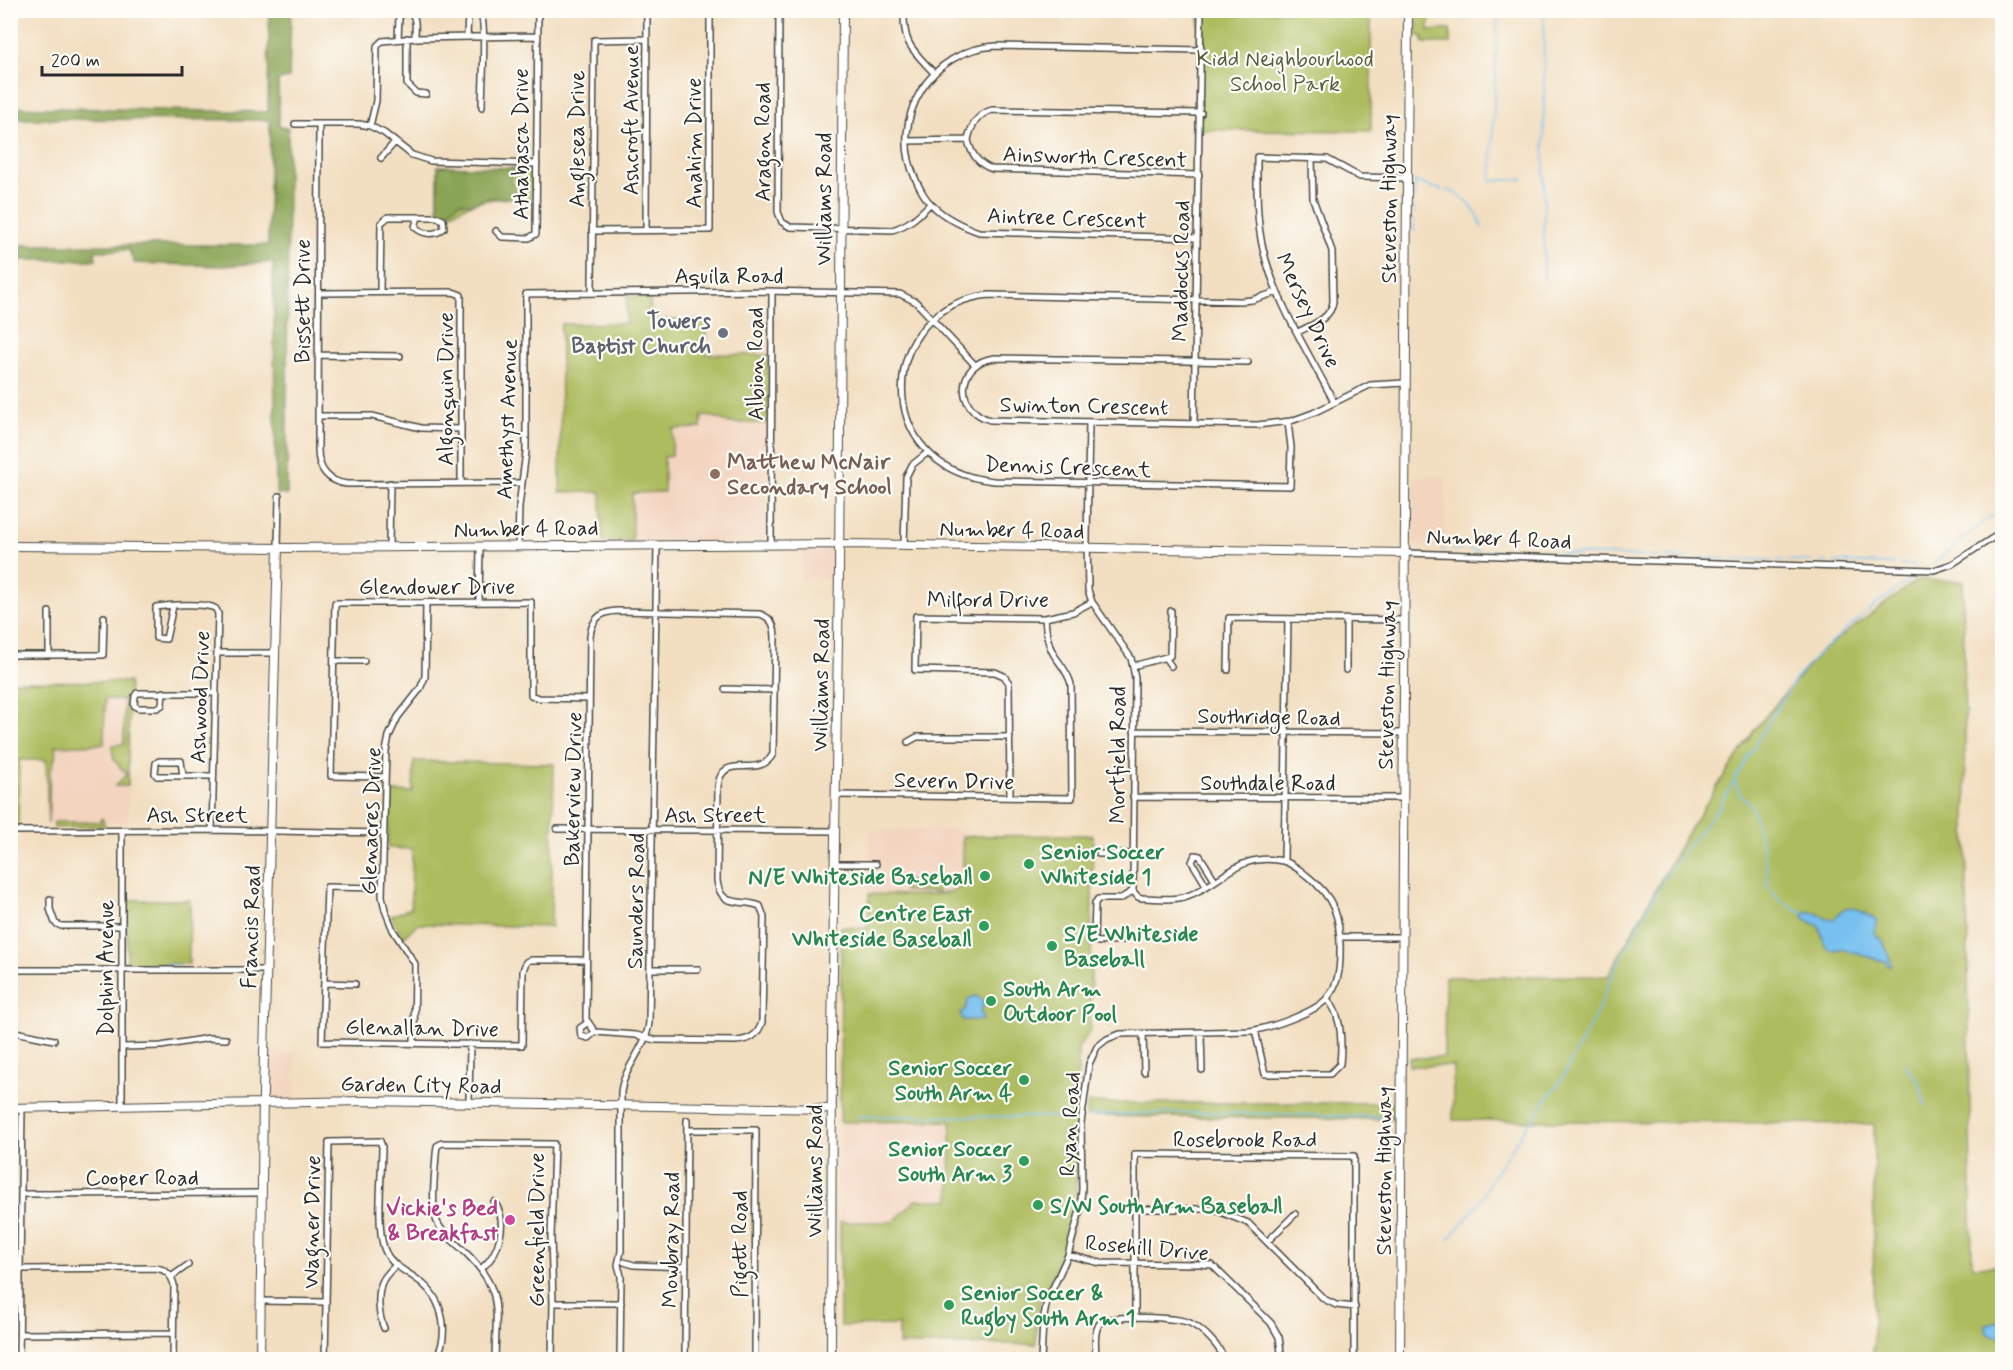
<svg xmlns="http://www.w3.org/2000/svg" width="2013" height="1370" viewBox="0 0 2013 1370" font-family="Mynerve,sans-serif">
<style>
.built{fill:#f3d4bf}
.green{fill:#adbc5e;stroke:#6c7444;stroke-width:1.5}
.forest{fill:#8aa455;stroke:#5a6840;stroke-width:1.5}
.water{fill:#77c0f0;stroke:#51768e;stroke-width:1.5}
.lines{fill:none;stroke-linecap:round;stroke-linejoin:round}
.stream{stroke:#77c0f0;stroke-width:1.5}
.street-casing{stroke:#494641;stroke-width:8}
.secondary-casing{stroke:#494641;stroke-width:10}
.street{stroke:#fff;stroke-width:5}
.secondary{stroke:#fff;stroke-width:8}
.worship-dot{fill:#6b7280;stroke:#fdfcf7;stroke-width:2}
.education-dot{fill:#8d6e63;stroke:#fdfcf7;stroke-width:2}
.leisure-dot{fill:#2e9e5b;stroke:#fdfcf7;stroke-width:2}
.hotel-dot{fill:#d1479c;stroke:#fdfcf7;stroke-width:2}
.labels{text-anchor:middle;stroke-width:4.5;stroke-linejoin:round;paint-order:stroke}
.park-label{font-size:22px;fill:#585e3d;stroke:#fdfcf7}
.street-label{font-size:22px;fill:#2b2b2b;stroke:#fdfcf7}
.worship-label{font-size:22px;font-weight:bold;fill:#5b616d;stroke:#fdfcf7;text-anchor:end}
.education-label{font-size:22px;font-weight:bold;fill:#785e54;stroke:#fdfcf7;text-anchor:start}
.leisure-label{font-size:22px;font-weight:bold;fill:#27864d;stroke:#fdfcf7;text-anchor:start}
.hotel-label{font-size:22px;font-weight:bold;fill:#b23c85;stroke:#fdfcf7;text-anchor:end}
</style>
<rect width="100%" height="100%" fill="#fdfcf7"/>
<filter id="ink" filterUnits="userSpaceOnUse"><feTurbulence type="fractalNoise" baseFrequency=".0167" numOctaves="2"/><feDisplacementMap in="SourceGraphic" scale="12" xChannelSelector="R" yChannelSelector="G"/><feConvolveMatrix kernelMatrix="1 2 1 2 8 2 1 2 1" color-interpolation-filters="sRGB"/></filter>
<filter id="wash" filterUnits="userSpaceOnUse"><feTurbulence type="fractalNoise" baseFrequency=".008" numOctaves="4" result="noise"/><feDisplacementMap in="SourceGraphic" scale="24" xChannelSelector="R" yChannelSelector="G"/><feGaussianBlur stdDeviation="1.35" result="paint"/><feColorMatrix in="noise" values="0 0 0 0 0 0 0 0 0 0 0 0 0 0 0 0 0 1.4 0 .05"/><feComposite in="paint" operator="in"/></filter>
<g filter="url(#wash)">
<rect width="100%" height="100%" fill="#f2dec0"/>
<path class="built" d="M702,416L714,417L730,423H768L767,539L632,541V493L664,457L672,456L673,429L701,428Z
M1414,477H1446L1445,548L1419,546V543L1414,542Z
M803,546H835V579H802Z
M104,699L129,700L128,823L47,824L50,756L55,745Z
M870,830H962L961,885L955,892L947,893L869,894Z
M268,1053H295V1100L267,1099Z
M951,1121V1200H916L893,1222H840V1122Z"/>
<path class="green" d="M1199,11H1371V131L1199,130Z
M1417,11H1450V13H1430L1429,31L1450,29V43H1423V37L1417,35Z
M438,166L532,169V198C494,198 479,197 446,216L438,211Z
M627,296L650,297L651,320H706V354L768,355V423H730L714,417L702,416L701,428L673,429L672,456L664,457V492L632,493V541H602L601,492H560L561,324L626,323Z
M1917,580L1963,581L1972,1266H2002V1359H1873L1874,1124L1453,1120V1066H1409V1058L1444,1057L1445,977L1608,976L1687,833L1755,729L1820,652Z
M11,681L129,682L128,786H115L127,774C114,761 113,763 112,745L124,744V700L105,699L104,744L55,746L56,755L50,772L48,824L46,760H19L18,824H11Z
M414,761L554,764L551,927L417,924L403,938L391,916L411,908L412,849L388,848L389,792H413Z
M102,818L105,826L54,828V822H99Z
M1093,835L1090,1031L1078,1048L1076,1212L1065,1251L1040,1302L1036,1322V1344L899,1345V1325L840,1326V1222H893L916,1200H950L951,1121L840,1122L841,927L868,928L869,894C884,894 952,899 960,887C965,879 962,848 962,836Z
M904,881H938V892L904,891Z
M127,900H190L189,964H127Z
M1088,1103H1397V1119L1086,1116Z"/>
<path class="forest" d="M269,11H290L291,15L289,78L278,80L279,126L288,128L287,495L276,494L273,262L223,266L134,263L129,250L95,251L96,260H10L11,245H268L270,120L11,119L10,107L268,112Z
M438,166L515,168L510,182L521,198H489L470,204L460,202L444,215L438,211Z"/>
<path class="water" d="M1852,907L1876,919C1878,927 1870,935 1882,939C1886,949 1890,956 1891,966H1888L1885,961C1875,959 1869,958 1861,954C1855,951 1850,954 1843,949L1830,950L1825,945L1819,926L1805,919L1803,916L1805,912C1815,910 1824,919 1834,919L1843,909Z
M976,996L983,1001V1006L980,1012L983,1016V1020H963L960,1013L965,1010L969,998Z
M2002,1320V1337L1989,1335L1986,1331V1324Z"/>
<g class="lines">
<path class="stream" d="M1498,10L1491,181L1523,179
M1544,10V280
M1415,182L1442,190
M1446,190C1462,192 1479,213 1482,228
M1415,199V179
M1414,213V206
M1414,232V220
M1441,550H1446
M1452,550H1462
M1468,550L1479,551
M1485,551L1660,557
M1665,557L1691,558
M1698,558L1727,559
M1731,559L1773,560
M1778,560L1811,561
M1822,562H1828
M1834,562L1894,564
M1900,564L1916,565
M1932,565L1982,523L2002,509
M1735,780L1739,793L1751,805L1760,835L1767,869V885L1780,901L1804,913
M130,965H181
M1903,1062L1918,1081L1926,1106
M857,1116L1074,1117
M1089,1116C1190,1109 1292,1115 1393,1117
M1449,1239L1479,1203L1491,1180L1522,1133L1563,1077L1598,1010L1615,969L1667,872L1719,807L1775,711L1798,676L1822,650L1874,606L1911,579"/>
</g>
</g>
<g filter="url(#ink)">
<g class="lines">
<defs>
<path id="street" d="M779,10L778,212L782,222L790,227L892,230C909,225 918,216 930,204
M904,10C903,45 912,49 934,73
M467,36L468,14L473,11L480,12C487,21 482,90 482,107
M407,38V84L416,93L426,94
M398,39L399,17L406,11C418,13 415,28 415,38
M295,124H359L370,126L384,133L412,155L431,161L537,164
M319,124L318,450C318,469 328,482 347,484L522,483
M370,126L376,101L377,46L382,41L415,38L538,36
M907,141L968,140
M381,158L395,142
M1199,175L992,169C978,164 971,154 968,140C971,125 978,114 992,110L1201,113
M646,230L647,10
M496,231L502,237L529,238L536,234L538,10
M592,231L710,230V10
M1197,238L979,232C962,226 945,218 932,205C925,199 919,187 915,178C888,118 931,49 996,46L1202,50
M380,292L381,223L388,217H437L443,220L444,228C436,236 423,235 415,227L418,217
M1277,292L1252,300L1241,301L990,295C875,305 870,470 994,481L1290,486L1291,447L1288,422
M319,293L453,292L461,295V483
M592,293L594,40L647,39
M1298,332C1311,325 1331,319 1333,302L1332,251L1313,199L1312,158
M319,355L400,356
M1248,362L995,358C956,362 954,410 990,420L1257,425L1291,421L1313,413L1370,385L1405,383
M1334,402C1309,353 1276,303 1263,249C1256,219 1257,188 1257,157L1327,159L1360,177L1406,178
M318,416H372L421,428L461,429
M1194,423L1201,10
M771,545L772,291
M904,545L906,477L912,465L927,453
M518,546L519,506L526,452V294L765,291L900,294L916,302L974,364
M389,547L390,483
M278,548L279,496
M1406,553L1934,570L1952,564L2002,532
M479,602L480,547
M173,606L166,639L156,638V607C169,605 200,603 212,607C217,609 216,609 218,614L212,830
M617,611L760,614C772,618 775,626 775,638L773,754C759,781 722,750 718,786L717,881C721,910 742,898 760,906L764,917L762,1022C758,1036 749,1040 736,1041L655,1040L636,1035L595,1032L586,1019L590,636C592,619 600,612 617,611Z
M217,653H276
M10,655H103L104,617
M49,655V612
M1166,659L1171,666
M334,661H364
M1133,666L1170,656L1171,611
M1228,670L1229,618L1405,620
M1346,670V620
M725,689L774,690
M163,692L162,705L157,708H138L134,705L135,696L137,693H216
M1134,731L1404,733
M908,742L917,737H1010
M183,776L181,761H159L156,763L155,773L157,776H213
M384,777L331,776L335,603L531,602V695L538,698L589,699
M836,795L1072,798L1071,684C1068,672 1060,664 1054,655C1047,643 1046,631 1045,618
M1010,797L1009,683L1004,676L995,672L915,670L916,616L1045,618L1073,612L1092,602
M1133,797L1403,798
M557,829L836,831
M122,830V1106
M10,831L212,830L383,833
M1099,854H1133
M1284,861L1288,619
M836,864H876
M1206,885L1192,862L1195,855L1200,856L1215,880
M381,888L327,887L322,1042L522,1045L523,971L526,962L530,960H586
M50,899V909L55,923L61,926H122
M1341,937H1402
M1122,940L1098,942L1094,940L1095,903L1098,899H1120L1133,891
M651,969H698
M10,970H267
M324,983L355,984
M587,1023L580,1028L581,1036L588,1038L595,1032
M1255,1030L1265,1074H1330L1340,1064C1342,1044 1343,1015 1327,999
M10,1031L54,1040
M1201,1032L1202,1070
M1143,1034L1144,1072
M414,1044L415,964L393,930L385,910L382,896L386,751L389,736L398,717L420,689L425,677L426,602
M122,1047L161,1046L209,1038L226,1039
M469,1102L470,1044
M687,1130H756L755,1360
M22,1194L261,1193
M1135,1209H1213L1248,1223L1324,1299L1336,1305L1355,1307
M1267,1242L1295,1214
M1068,1255L1101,1263L1200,1264L1212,1265L1271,1323L1279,1337L1282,1360
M624,1262L634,1265L686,1267
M482,1268C499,1254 509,1221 494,1202
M20,1269L157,1268C167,1270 172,1276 174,1285L173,1360
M171,1277L188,1265
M261,1301L325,1302
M553,1303H621
M1135,1318V1154L1354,1156V1360
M384,1328C379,1317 377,1298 381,1285C383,1277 390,1271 395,1266
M19,1334L173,1333
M19,1360L22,1108
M325,1360L329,1142L380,1141L382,1147C382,1173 376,1225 384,1248C391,1268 409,1271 423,1284C444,1302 450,1336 435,1360
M495,1360C496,1307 504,1289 463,1250C454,1241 440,1232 436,1219C431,1202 435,1173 436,1154L437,1146L442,1143L554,1144L551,1237L553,1303L552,1360
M620,1360L621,1276L618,1265L621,1251V1092C624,1066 647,1048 649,1022L657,545
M685,1360L687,1120
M1041,1360L1043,1321L1047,1301L1068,1255L1080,1210L1082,1189L1081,1123L1089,1064L1097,1047L1107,1039L1120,1034L1249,1031C1267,1029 1318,1012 1328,997C1338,984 1340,970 1340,954C1341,918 1335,897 1306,875C1300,870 1291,863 1283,861C1237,851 1223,884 1187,896C1173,901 1156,898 1142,898L1138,897L1133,891L1135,677L1131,658L1092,602L1088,590L1087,540L1089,422
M1096,1360C1096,1349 1093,1332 1100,1323C1109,1314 1178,1317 1190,1323C1204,1330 1219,1346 1225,1360"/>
<path id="secondary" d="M10,546L286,548L847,544L1406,553
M10,1108L365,1101L832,1109
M260,1360L263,1092L278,548
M831,1360L832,1039L839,571L843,10
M1400,1360L1408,10"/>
</defs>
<use href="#street" class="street-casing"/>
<use href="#secondary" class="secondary-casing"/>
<use href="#street" class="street"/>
<use href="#secondary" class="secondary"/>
</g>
</g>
<circle class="worship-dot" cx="723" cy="333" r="6"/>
<circle class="education-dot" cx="715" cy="474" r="6"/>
<g class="leisure-dot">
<circle cx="1029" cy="864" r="6"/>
<circle cx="985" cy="876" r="6"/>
<circle cx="984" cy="926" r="6"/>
<circle cx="1052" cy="946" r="6"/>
<circle cx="991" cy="1001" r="6"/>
<circle cx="1024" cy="1080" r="6"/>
<circle cx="1024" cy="1161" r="6"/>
<circle cx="1038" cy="1205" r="6"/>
<circle cx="949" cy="1305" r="6"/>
</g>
<circle class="hotel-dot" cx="510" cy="1220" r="6"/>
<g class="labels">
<g class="park-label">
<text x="1285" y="66">Kidd Neighbourhood<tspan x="1285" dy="25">School Park</tspan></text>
</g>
<g class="street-label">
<text transform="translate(630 120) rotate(-90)" y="8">Ashcroft Avenue</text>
<text transform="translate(576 139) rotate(-90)" y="8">Anglesea Drive</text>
<text transform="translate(762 142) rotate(-90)" y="8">Aragon Road</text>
<text transform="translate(693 143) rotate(-90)" y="8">Anahim Drive</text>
<text transform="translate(520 144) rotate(-90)" y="8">Athabasca Drive</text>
<text transform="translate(1095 156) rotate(2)" y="8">Ainsworth Crescent</text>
<text transform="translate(823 199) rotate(-90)" y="8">Williams Road</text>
<text transform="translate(1388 199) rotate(-90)" y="8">Steveston Highway</text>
<text transform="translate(1067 217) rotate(2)" y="8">Aintree Crescent</text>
<text transform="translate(1180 271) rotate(-89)" y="8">Maddocks Road</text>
<text x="729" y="283">Aquila Road</text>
<text transform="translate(302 301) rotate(-90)" y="8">Bissett Drive</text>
<text transform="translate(1309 310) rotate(65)" y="8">Mersey Drive</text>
<text transform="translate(755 364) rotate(-90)" y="8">Albion Road</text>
<text transform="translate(445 389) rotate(-90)" y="8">Algonquin Drive</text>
<text transform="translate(1084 405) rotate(1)" y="8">Swinton Crescent</text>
<text transform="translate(506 419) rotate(-88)" y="8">Amethyst Avenue</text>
<text transform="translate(1068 466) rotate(2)" y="8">Dennis Crescent</text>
<text transform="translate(526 528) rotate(-1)" y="8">Number 4 Road</text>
<text transform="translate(1012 529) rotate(1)" y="8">Number 4 Road</text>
<text transform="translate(1499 538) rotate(2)" y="8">Number 4 Road</text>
<text x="437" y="594">Glendower Drive</text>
<text x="988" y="607">Milford Drive</text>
<text transform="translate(820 685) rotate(-89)" y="8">Williams Road</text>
<text transform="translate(1386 685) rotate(-89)" y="8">Steveston Highway</text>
<text transform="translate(199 697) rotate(-88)" y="8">Ashwood Drive</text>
<text transform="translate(1269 716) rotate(1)" y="8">Southridge Road</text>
<text transform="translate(1117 755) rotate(-90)" y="8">Mortfield Road</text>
<text transform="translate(954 780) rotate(1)" y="8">Severn Drive</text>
<text x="1268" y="790">Southdale Road</text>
<text transform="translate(572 789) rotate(-89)" y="8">Bakerview Drive</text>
<text x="197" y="822">Ash Street</text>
<text x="715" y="822">Ash Street</text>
<text transform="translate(370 821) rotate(-88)" y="8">Glenacres Drive</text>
<text transform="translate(635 901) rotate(-89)" y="8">Saunders Road</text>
<text transform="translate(250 927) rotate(-88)" y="8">Francis Road</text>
<text transform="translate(105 968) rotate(-90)" y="8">Dolphin Avenue</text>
<text transform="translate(422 1027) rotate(1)" y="8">Glenallan Drive</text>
<text transform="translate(421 1084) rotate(1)" y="8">Garden City Road</text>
<text transform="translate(1069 1124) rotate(-87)" y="8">Ryan Road</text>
<text x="1245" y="1147">Rosebrook Road</text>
<text transform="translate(814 1171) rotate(-90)" y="8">Williams Road</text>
<text transform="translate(1383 1171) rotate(-90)" y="8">Steveston Highway</text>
<text x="142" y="1185">Cooper Road</text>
<text transform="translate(311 1222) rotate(-89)" y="8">Wagner Drive</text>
<text transform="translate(536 1230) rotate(-90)" y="8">Greenfield Drive</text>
<text transform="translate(670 1240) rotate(-89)" y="8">Mowbray Road</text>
<text transform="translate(739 1244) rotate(-90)" y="8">Pigott Road</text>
<text transform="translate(1147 1247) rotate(5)" y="8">Rosehill Drive</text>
</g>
<g class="worship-label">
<text x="711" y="328">Towers<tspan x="711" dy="25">Baptist Church</tspan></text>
</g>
<g class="education-label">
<text x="727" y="469">Matthew McNair<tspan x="727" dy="25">Secondary School</tspan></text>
</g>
<g class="leisure-label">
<text x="1041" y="859">Senior Soccer<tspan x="1041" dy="25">Whiteside 1</tspan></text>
<text x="973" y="884" text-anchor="end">N/E Whiteside Baseball</text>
<text x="972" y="921" text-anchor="end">Centre East<tspan x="972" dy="25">Whiteside Baseball</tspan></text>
<text x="1064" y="941">S/E Whiteside<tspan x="1064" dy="25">Baseball</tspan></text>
<text x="1003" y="996">South Arm<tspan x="1003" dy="25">Outdoor Pool</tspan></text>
<text x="1012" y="1075" text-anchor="end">Senior Soccer<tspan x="1012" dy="25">South Arm 4</tspan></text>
<text x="1012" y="1156" text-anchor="end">Senior Soccer<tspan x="1012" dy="25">South Arm 3</tspan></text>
<text x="1050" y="1213">S/W South Arm Baseball</text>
<text x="961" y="1300">Senior Soccer &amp;<tspan x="961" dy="25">Rugby South Arm 1</tspan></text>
</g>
<g class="hotel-label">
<text x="498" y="1215">Vickie's Bed<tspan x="498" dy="25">&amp; Breakfast</tspan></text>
</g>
</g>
<rect width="2013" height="1370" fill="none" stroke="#fdfcf7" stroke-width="36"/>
<path d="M42 66v9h140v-9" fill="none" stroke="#2b2b2b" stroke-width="3"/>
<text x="51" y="66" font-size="18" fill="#2b2b2b" stroke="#fdfcf7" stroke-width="4.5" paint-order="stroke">200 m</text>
</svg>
